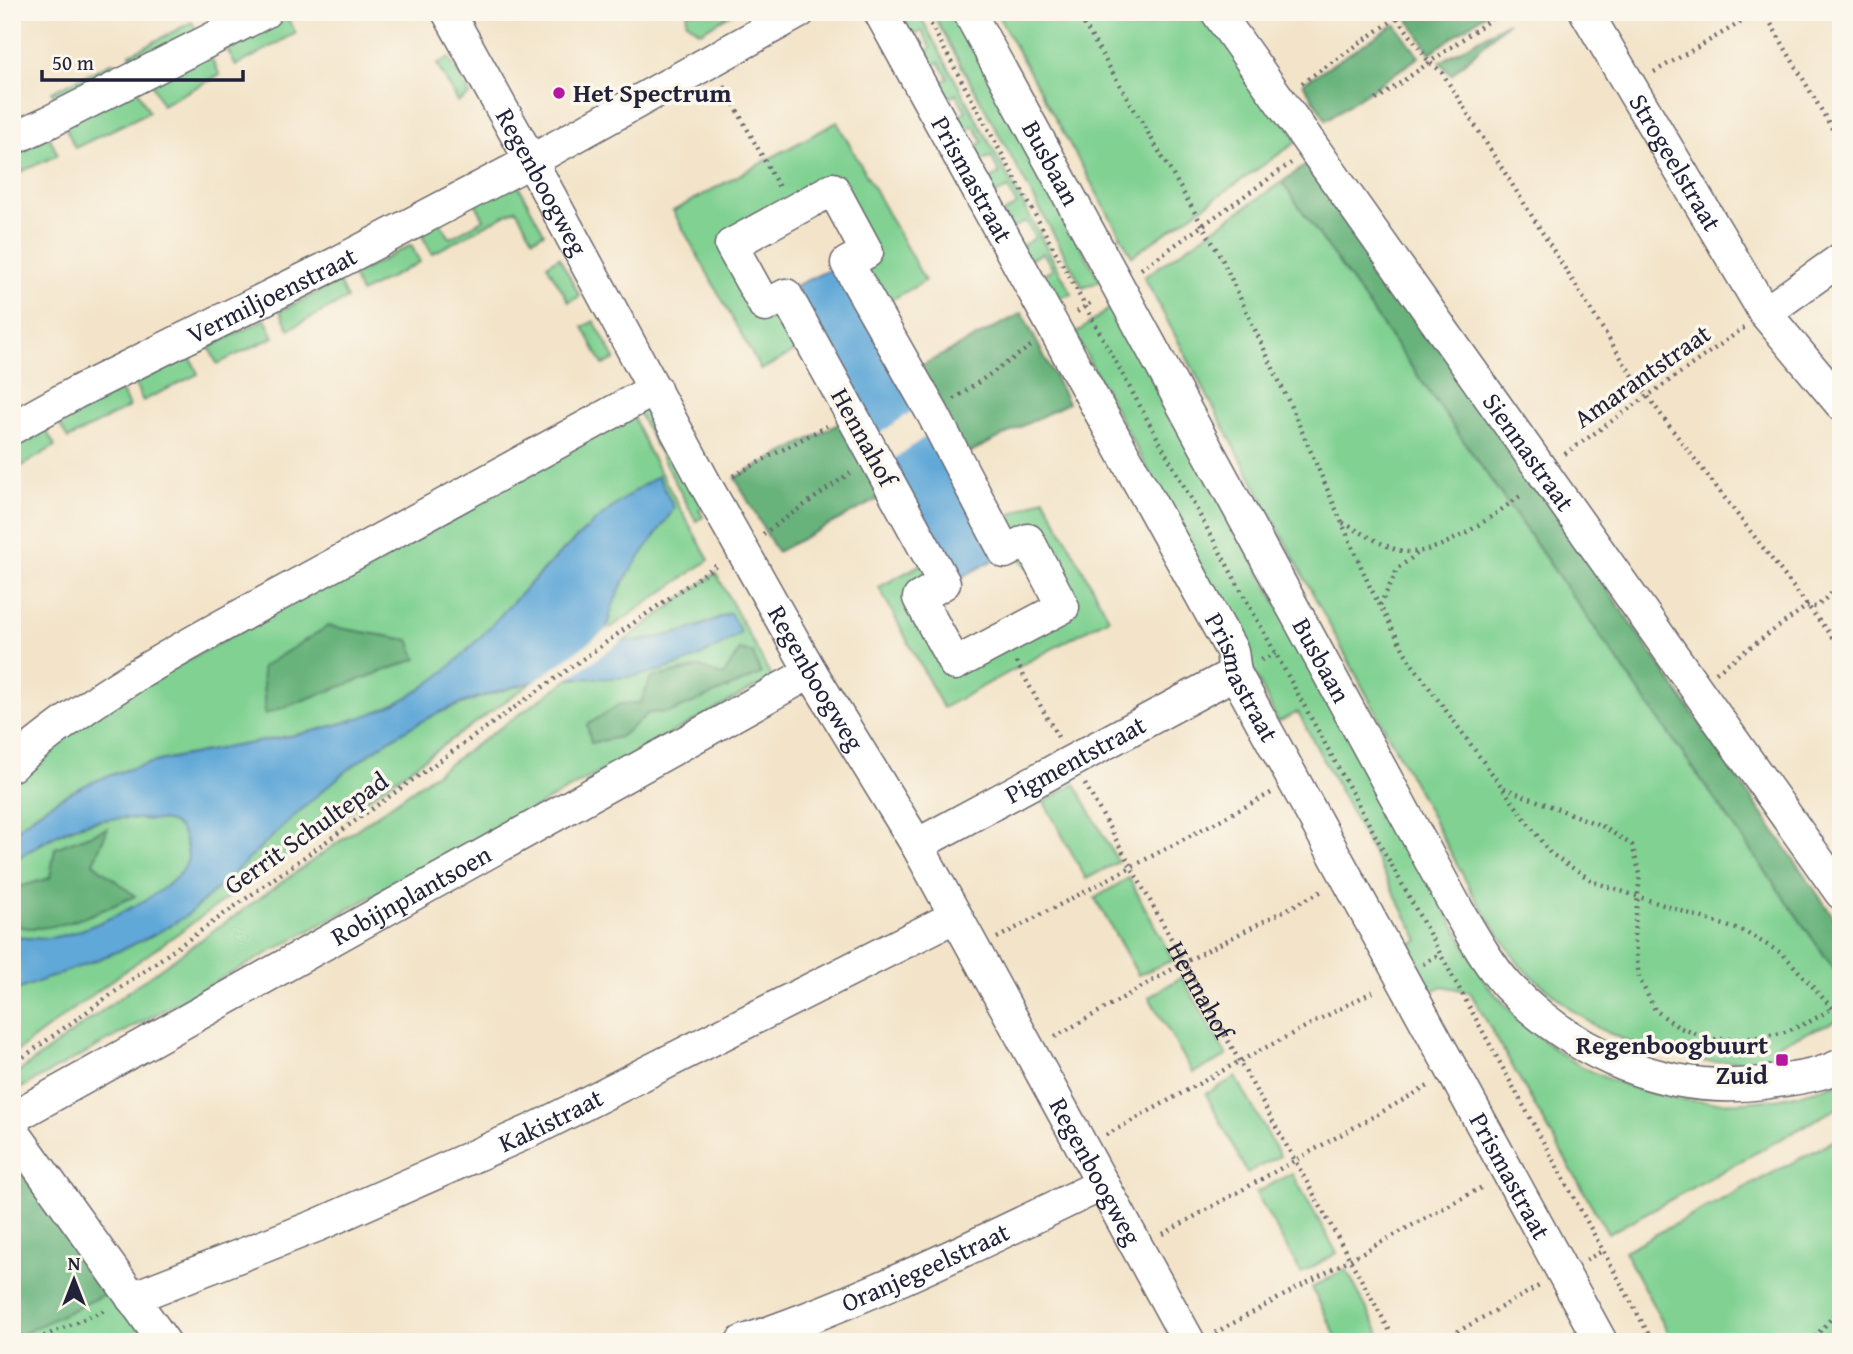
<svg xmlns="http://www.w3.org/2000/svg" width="1853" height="1354" viewBox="0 0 1853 1354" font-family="'Gentium Book Plus',serif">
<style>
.green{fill:#80d192;stroke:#517a66;stroke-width:2}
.forest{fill:#68b37c;stroke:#456a5c;stroke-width:2}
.water{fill:#61a8d8;stroke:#42658a;stroke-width:2}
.pier{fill:#f3e4c9}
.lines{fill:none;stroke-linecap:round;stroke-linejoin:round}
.minor-casing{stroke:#6b666d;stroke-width:35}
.path{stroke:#6b666d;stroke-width:4.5;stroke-dasharray:2 5;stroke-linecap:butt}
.minor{stroke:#fff;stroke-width:32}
.poi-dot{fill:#b5179e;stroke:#fbf7ec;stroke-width:2.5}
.labels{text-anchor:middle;stroke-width:7;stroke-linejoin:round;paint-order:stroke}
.poi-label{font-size:26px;font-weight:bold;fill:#22223b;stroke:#fbf7ec;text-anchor:start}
.street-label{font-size:26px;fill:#22223b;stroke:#fbf7ec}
</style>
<rect width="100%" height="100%" fill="#fbf7ec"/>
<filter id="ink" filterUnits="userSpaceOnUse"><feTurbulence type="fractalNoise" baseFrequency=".0143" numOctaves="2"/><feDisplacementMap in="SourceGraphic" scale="14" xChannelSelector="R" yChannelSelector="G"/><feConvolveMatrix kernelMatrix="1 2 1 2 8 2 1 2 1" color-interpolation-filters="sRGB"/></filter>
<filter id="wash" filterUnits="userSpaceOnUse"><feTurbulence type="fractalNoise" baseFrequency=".00686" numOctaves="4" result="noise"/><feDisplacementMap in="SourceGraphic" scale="28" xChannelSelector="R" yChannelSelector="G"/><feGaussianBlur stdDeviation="1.57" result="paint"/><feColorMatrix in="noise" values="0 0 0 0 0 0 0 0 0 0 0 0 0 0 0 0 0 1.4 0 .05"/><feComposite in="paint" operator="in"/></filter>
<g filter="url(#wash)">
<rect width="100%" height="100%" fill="#f3e4c9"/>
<path class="green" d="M282,12H284L296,33L236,66L224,44Z
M688,12H735L700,32L686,21Z
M913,12H918L1072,294L1050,301L1037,278L1053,269L1043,253L1027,261L1020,247L1035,238L1026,221L1010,230L1002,214L1017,205L1008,188L992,196L984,182L1000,174L991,156L974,165L967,152L983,142L974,126L958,134L950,120L966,111L956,94L941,103L932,87L948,78L939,62L923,70L915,57L931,48L922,31L905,39L898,25L915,16Z
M932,12H953L1100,281L1083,288Z
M996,12H1207L1298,141L1132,256Z
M192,22L196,29L134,62L130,54Z
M208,52L220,75L162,105L151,82Z
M449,58L470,95L458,102L437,64Z
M113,62L117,70L56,99L52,92Z
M137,89L149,112L75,148L64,124Z
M837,122L925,281L880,306L834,179L723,240L782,305L805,346L761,370L673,211Z
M47,132L58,155L12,176V148Z
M516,181L544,233L533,239L516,209L432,254L419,230L438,219L450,238L484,219L473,199Z
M1282,182L1841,979V1019L1780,1043L1775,1060L1702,1062L1636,1045L1600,1029L1572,1010L1520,966L1475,898L1144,277Z
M411,245L420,262L361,293L352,276Z
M559,257L580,296L569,302L547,265Z
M339,282L347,299L289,329L280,311Z
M1113,306L1487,985C1512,1013 1541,1043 1574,1062C1655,1109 1754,1114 1841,1082V1106L1608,1234L1470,992L1443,986L1426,994L1403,947L1419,940L1298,712L1278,722L1241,644L1075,334Z
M265,319L274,337L217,364L209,347Z
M594,321L615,359L603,365L583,327Z
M190,356L198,374L143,401L134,383Z
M121,389L129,407L68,439L58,422Z
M637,410H650L706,505L699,510L703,517L696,521Z
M632,414L649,452L709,560L606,631L613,600L635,561L639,488C604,514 570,542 539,574C496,619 456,674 399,702C277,761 115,734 12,834V783L63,735L92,713Z
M46,430L55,446L12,472V449Z
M1044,498L1109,618L943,708L879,587L931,559L919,599L956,664L1062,607L990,525Z
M716,573L772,678L12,1093V1077L137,985L569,679C638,677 682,673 740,633L730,613L679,634L622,642Z
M534,681L126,970L12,1055V992C71,968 132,951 186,916C255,857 320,778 400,732C442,708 488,695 534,681Z
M1075,784L1118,862L1086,879L1044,802Z
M127,817C138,818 165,818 174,824C182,829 185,837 186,846C187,850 188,853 188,857C185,889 93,928 65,935C49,939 29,940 12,935V862C54,835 76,821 127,817Z
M1129,878L1173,960L1138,975L1095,898Z
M1182,977L1227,1056L1193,1073L1149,997Z
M1236,1077L1280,1156L1247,1173L1206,1094Z
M1841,1137V1342H1673L1624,1251Z
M12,1147L153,1342H12Z
M1292,1173L1337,1253L1301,1273L1256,1193Z
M1346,1269L1384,1342H1339L1312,1288Z"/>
<path class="forest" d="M1413,12H1488L1430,53L1407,17Z
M1508,22L1451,75L1440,62Z
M1395,24L1419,57L1326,120L1303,83Z
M1312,161L1841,928V979L1282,182Z
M1022,313L1068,403L963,456L915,369Z
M842,422L884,496L777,552L735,478Z
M328,626L409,640L417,659L265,714L262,667Z
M740,650L753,653L761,674L671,712L649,713L620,737L591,743L587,725L620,704L640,703L651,678L700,667L723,676Z
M108,828L93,863L135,896C104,909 46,939 12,924V889L50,878L55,848Z
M12,1145L114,1290L12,1339Z"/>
<path class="water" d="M837,266L995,559L955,581L795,286Z
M658,476L674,508C647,552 608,586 606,641C650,644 691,632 730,613L741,633C701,659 660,676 612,678C586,679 558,676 533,682C514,686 495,692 476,698C357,737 278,838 186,916C132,951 71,968 12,992V935C29,940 49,939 65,935C93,928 187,888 188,856C188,845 183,829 173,823C168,820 158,821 152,820C125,817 99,817 73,827C51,836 32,849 12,862V834C116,734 277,761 399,702C445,679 476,641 510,605C555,557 601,510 658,476Z"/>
<path class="pier" d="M918,407L932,432L887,464L873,438Z
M610,627L609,638H626L562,683L534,685L533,683Z"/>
</g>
<g filter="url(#ink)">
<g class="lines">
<defs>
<g id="minor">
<path id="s2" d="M448,12L531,161L708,489L811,672L917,845L1189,1342"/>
<path id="s3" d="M880,12L1232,651L1235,673L1601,1342"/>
<path id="s4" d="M969,12L1458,911C1473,936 1488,964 1508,986C1574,1055 1667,1095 1763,1083C1789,1079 1818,1077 1841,1065"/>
<path id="s5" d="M1217,12L1841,893"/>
<path id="s6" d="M1586,12L1765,313L1841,404"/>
<path d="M12,139L49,122L265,12"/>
<path d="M833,189L867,252L847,263L933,414L1005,552L1028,540L1063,607L955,664L919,598L944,583L786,295L765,306L731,245Z"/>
<path d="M1765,313L1841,259"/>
<path id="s7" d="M12,428L75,393L337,263L531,161L799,12"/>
<path d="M12,765C95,691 204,636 302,582C420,518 537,454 655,389"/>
<path id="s8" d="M917,845L1235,673"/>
<path id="s9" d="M12,1118L811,672"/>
<path d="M12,1130L164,1342"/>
<path id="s10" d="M132,1298L318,1225L535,1129L956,916"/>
<path id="s11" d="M742,1342C866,1300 984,1241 1103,1184"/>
</g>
</defs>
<use href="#minor" class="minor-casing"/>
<g class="path">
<path d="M924,12L1653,1342"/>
<path d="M1077,12L1221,257L1293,411L1370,587L1409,660L1550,853L1594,882L1745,932L1783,954L1841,1018"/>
<path d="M1764,12L1841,144"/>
<path d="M1398,18L1429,62L1441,71L1626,366L1667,423L1841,649"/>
<path d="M1654,72L1759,12"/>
<path d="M1302,83L1405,12"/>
<path d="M724,86L780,189"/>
<path d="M1376,100L1501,12"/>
<path d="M1141,269L1291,163"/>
<path d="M1077,312L1093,301"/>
<path d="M954,399L1031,346"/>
<path d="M1565,454L1744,328"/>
<path d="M733,476L827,426"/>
<path d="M1343,523C1360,531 1390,551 1408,552C1444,554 1495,514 1523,494"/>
<path d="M763,534L850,473"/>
<path d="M1380,605L1398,568L1421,551"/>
<path d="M1261,660L1276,653"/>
<path d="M1016,662L1058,737"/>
<path d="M1716,672L1807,606L1816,607L1841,585"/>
<path id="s1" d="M1085,784L1396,1342"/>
<path d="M1504,788L1602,826L1632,845L1640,874L1634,934L1639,978L1655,1010L1678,1027L1710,1039H1745L1782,1033L1809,1022L1833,1008"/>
<path d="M997,938L1271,793"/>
<path d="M1423,964L1441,953"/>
<path d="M1055,1037L1185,962L1324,890"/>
<path d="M12,1065L622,631L718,564"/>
<path d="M1106,1135L1240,1061L1376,990"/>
<path d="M1163,1234L1430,1085"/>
<path d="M1586,1260L1604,1250"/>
<path d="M1215,1333L1484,1186"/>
<path d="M31,1342L107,1309"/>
<path d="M1439,1342L1539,1286"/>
<path d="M1810,1342L1841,1308"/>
</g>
<use href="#minor" class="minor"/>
</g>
</g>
<g class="poi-dot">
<circle cx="559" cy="93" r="7"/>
<rect x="1775" y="1053" width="14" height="14" rx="3.5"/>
</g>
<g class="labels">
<g class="poi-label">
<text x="573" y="102">Het Spectrum</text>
<text x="1768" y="1054" text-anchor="end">Regenboogbuurt<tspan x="1768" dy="30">Zuid</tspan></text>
</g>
<g class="street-label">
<text dy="9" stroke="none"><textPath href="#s6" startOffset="175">Strogeelstraat</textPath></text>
<text dy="9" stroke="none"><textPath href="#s4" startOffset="172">Busbaan</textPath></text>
<text dy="9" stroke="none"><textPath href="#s3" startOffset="191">Prismastraat</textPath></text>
<text dy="9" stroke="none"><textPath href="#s2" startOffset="194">Regenboogweg</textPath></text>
<text dy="9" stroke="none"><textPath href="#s7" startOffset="292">Vermiljoenstraat</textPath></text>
<text transform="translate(1642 376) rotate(-35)" y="9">Amarantstraat</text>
<text transform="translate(864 437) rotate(61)" y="9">Hennahof</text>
<text dy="9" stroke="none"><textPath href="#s5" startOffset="539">Siennastraat</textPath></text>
<text dy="9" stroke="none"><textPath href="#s4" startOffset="738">Busbaan</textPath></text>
<text dy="9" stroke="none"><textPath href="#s3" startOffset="758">Prismastraat</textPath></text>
<text dy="9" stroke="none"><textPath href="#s2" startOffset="761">Regenboogweg</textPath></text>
<text dy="9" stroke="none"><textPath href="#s8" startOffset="180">Pigmentstraat</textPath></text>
<text transform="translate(306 833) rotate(-35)" y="9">Gerrit Schultepad</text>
<text dy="9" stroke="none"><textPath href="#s9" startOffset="457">Robijnplantsoen</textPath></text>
<text dy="9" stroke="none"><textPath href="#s1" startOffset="236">Hennahof</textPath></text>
<text dy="9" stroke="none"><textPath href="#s10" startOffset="455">Kakistraat</textPath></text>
<text dy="9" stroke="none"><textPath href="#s2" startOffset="1328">Regenboogweg</textPath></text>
<text dy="9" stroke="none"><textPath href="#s3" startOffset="1325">Prismastraat</textPath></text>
<text dy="9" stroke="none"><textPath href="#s11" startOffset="198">Oranjegeelstraat</textPath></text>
</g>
</g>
<rect width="1853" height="1354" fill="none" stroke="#fbf7ec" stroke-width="42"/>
<g transform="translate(74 1280)" stroke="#fbf7ec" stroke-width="5" paint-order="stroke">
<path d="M0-5L12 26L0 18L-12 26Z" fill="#22223b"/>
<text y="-10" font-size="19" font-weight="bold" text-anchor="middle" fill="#22223b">N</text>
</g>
<path d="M42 70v10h201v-10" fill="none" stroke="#22223b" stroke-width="3.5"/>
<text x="52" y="70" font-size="21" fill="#22223b" stroke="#fbf7ec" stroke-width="5" paint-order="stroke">50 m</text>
</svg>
